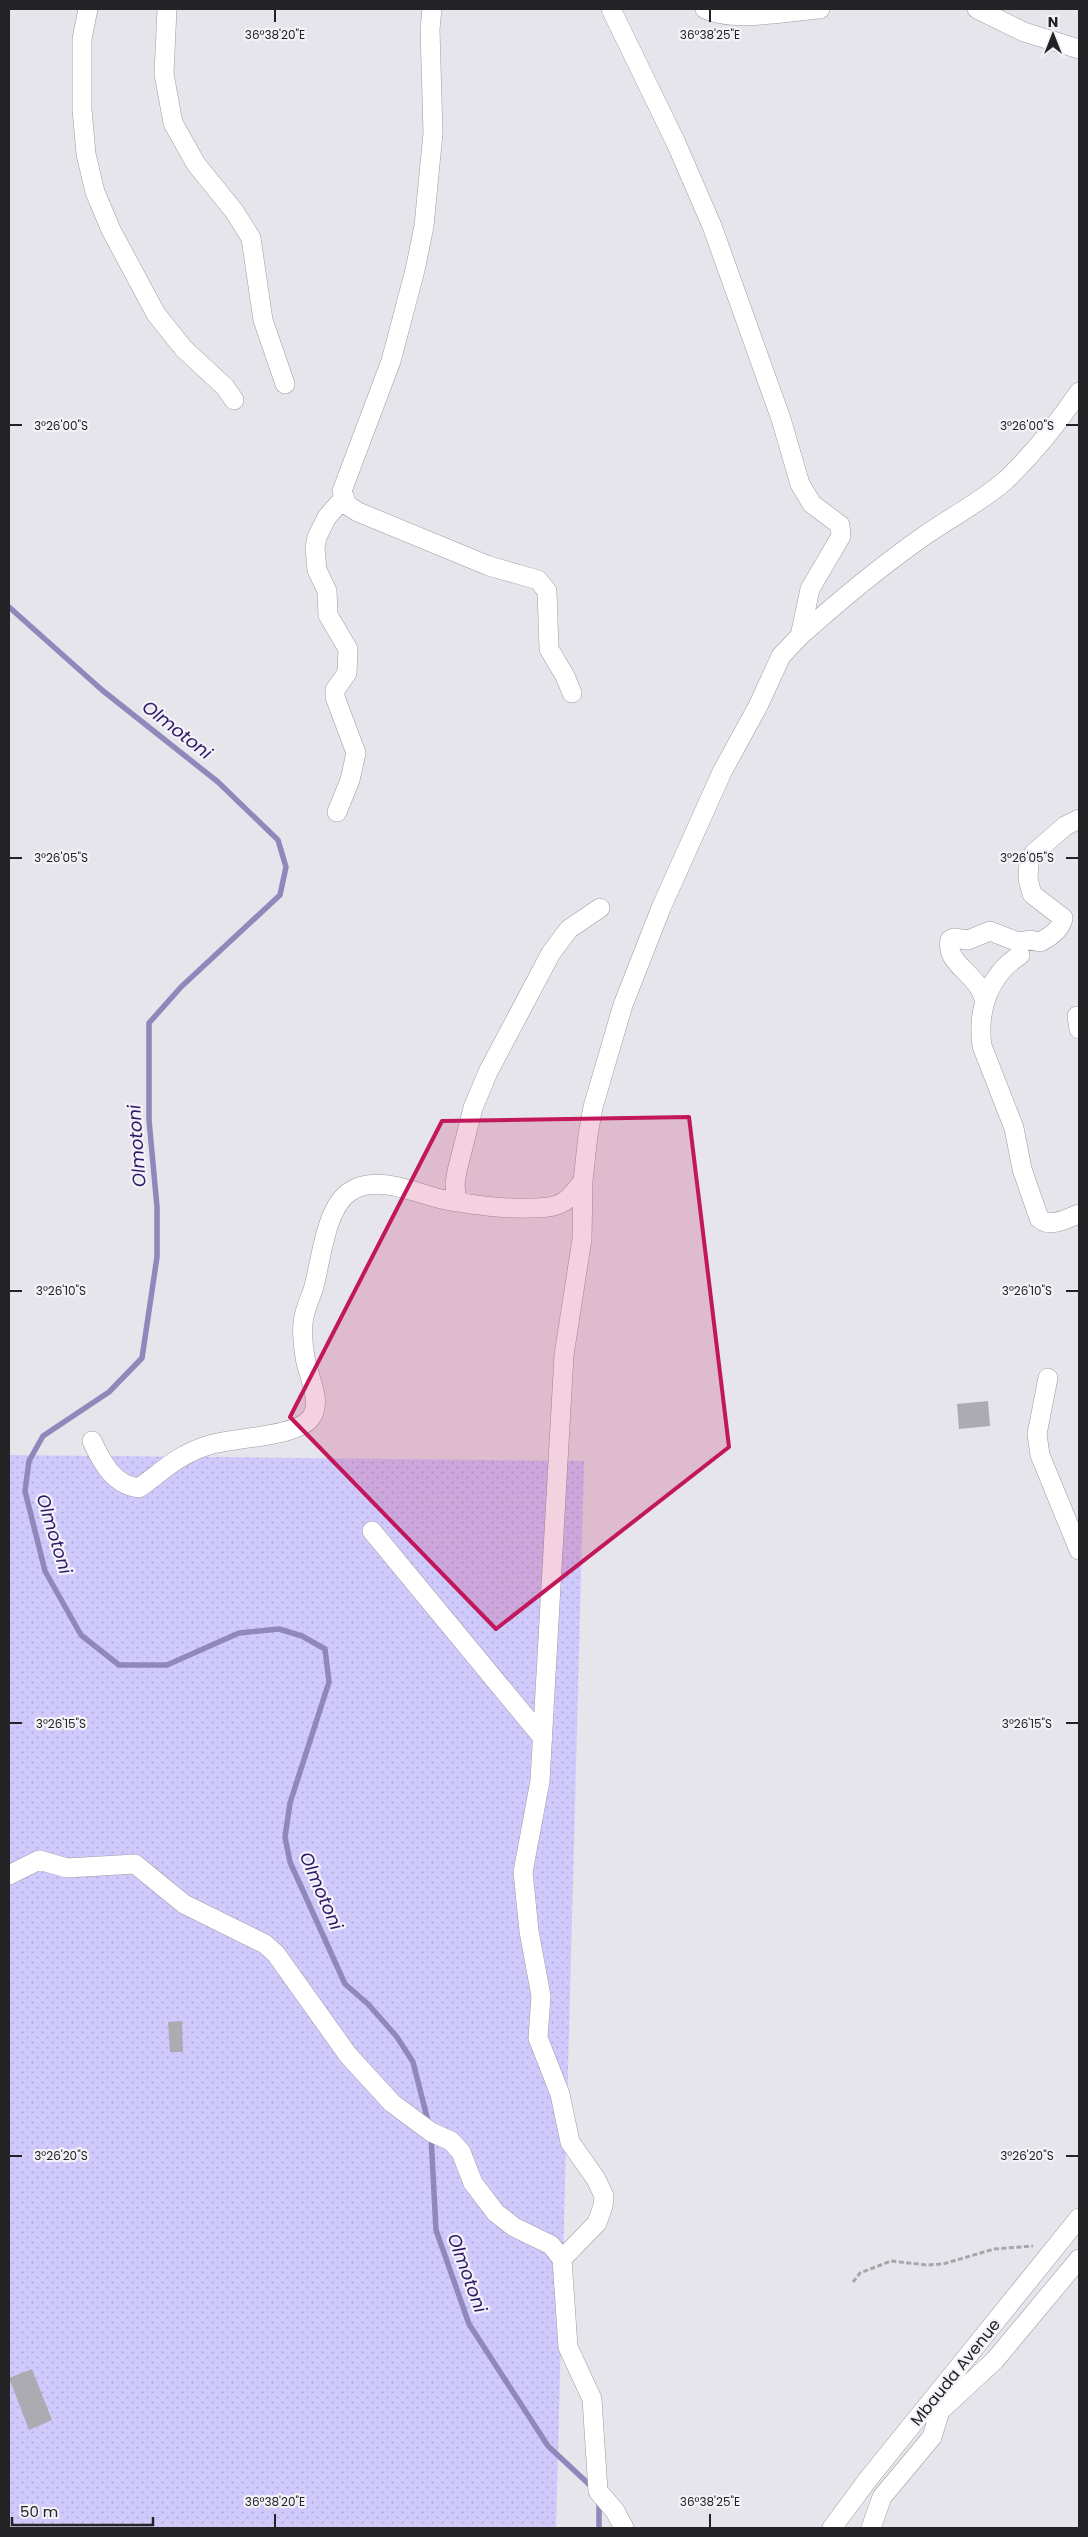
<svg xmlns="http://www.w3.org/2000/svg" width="1088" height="2537" viewBox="0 0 1088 2537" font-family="Poppins,sans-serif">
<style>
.grass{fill:url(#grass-dots)}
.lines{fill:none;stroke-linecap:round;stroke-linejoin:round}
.stream{stroke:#9088bb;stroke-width:5.5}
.building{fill:#acabb1}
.minor-casing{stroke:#9d9ca2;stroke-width:20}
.path{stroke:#a6a6ab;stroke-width:3;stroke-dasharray:5 2.5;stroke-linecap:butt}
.minor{stroke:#fff;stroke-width:19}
.marked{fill:#c2185b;fill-opacity:0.2;stroke:#c2185b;stroke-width:4;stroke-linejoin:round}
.ticks{fill:none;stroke:#232325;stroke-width:2}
.labels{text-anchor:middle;stroke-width:4.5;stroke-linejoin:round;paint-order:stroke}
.street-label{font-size:16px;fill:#232325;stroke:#f2f2f8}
.water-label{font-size:18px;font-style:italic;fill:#311868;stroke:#f2f2f8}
.ticks-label{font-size:12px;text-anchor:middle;fill:#232325;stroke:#f2f2f8;stroke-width:4.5;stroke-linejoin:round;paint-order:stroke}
</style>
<defs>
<pattern id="grass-dots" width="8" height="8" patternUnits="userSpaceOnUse" patternTransform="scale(1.25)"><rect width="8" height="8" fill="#d0cafc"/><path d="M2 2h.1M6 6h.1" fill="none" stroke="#b2add8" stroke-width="1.8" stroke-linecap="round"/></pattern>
</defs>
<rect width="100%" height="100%" fill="#e5e5eb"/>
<path class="grass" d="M9,1455L584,1461L556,2528H9Z"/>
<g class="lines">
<path class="stream" d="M9,607L102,690L218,782L278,840L286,867L280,895L181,987L149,1023V1120L157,1207V1257L142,1358L109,1392L43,1436L29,1461L25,1491L45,1571L81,1635L119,1665H167L239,1633L279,1629L302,1636L325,1649L329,1682L290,1803L285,1837L290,1862L345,1984L368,2004L397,2037L413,2062L429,2125
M431,2136L436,2230L469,2324L548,2446L593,2488
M599,2500V2528"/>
</g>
<path class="building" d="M988,1401L990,1426L959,1429L957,1404Z
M182,2021L183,2052H170L168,2022Z
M32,2369L52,2420L29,2430L9,2378Z"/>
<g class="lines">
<defs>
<path id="minor" d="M88,9L82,39V109L86,154L95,192L111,230L156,314L184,349L225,387L234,400
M167,9L164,74L173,123L196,164L234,211L251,238L263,320L285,384
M432,9L430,29L433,133L424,226L415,270L391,361L342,491L347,505L358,512L489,566L538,580L547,591L549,649L565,676L572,693
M611,9L676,143L712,226L781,419L800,484L812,504L840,525L841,536L810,589L800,636L781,656L758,706L722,772L661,908L623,1005L593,1107L588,1135L583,1181L582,1239L564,1355L540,1781L523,1872L529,1931L541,1996L538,2038L560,2094L570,2142L596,2179L604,2196L603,2206L597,2223L562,2259L568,2347L592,2399L598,2491L615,2511L624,2528
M705,9C734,23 787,11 820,9
M977,9L1024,32L1079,49
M800,636C839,601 881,566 924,536C951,517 981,502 1006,480C1033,454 1058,423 1079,392
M337,812L350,780L356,753L335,697V690L347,673L348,649L328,615L327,591L317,570L315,548L317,537L327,517L343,499
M1020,955C989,975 977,1010 982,1046L1014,1128L1022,1169L1039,1218C1049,1229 1067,1218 1079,1214
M984,999C978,973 945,965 950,940L954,938L968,940L990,931L1018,942L1030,940L1040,942C1050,937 1061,930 1063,918L1032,894L1028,879L1029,861L1034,853L1065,826L1079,819
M1077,1016L1079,1029
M457,1202L455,1184L457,1171L473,1108L488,1072L551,953L569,929L600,908
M1048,1378L1037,1434L1040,1455L1079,1550
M92,1441C102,1463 114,1485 139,1488C163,1471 176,1456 206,1446C231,1437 293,1438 310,1419C324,1403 307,1374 305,1357C303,1346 302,1334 303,1323C304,1311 309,1301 313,1290C321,1263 325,1206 351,1191C379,1173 421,1196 450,1201C476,1205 502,1209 529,1208C541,1208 554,1208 565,1201C572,1196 578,1187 583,1181
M372,1531L543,1738
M9,1875L39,1860L67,1868L135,1864L184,1904L265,1944L276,1954L348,2055L392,2103L431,2132L451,2141L461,2152L473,2183L496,2213L514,2227L551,2245L562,2259
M832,2528L869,2478L1079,2218
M871,2528L882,2497L932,2437L940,2411L995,2360L1079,2259"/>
</defs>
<use href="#minor" class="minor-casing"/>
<path class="path" d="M853,2282L860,2273L891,2261L927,2265L943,2264L994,2249L1033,2246"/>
<use href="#minor" class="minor"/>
</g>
<path class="marked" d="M689,1117L729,1447L496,1629L290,1417L442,1121Z"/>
<path class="ticks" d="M275,10V22M710,10V22M10,425H22M1066,425H1078M10,858H22M1066,858H1078M10,1291H22M1066,1291H1078M10,1723H22M1066,1723H1078M10,2156H22M1066,2156H1078M275,2514V2527M710,2514V2527"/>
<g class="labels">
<g class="street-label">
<text transform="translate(955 2372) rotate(-51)" y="6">Mbauda Avenue</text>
</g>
<g class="water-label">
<text transform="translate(177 730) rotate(38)" y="6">Olmotoni</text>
<text transform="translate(137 1146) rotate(-94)" y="6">Olmotoni</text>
<text transform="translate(54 1534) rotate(73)" y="6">Olmotoni</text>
<text transform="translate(321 1891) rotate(67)" y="6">Olmotoni</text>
<text transform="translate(467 2273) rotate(70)" y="6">Olmotoni</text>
</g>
</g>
<g class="ticks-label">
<text x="275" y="39">36°38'20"E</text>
<text x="710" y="39">36°38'25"E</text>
<text x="61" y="430">3°26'00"S</text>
<text x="1027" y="430">3°26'00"S</text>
<text x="61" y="862">3°26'05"S</text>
<text x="1027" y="862">3°26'05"S</text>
<text x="61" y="1295">3°26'10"S</text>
<text x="1027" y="1295">3°26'10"S</text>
<text x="61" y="1728">3°26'15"S</text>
<text x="1027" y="1728">3°26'15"S</text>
<text x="61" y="2160">3°26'20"S</text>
<text x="1027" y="2160">3°26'20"S</text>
<text x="275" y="2506">36°38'20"E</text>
<text x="710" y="2506">36°38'25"E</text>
</g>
<rect width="1088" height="2537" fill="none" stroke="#232325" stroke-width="20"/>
<g transform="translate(1053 35)" stroke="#f2f2f8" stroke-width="4" paint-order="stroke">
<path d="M0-4L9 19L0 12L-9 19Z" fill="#232325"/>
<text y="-8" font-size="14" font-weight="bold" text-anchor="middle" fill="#232325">N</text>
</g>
<path d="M12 2517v8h141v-8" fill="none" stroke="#232325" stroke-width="2.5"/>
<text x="20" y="2517" font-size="15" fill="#232325" stroke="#f2f2f8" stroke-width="4" paint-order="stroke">50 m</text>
</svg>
